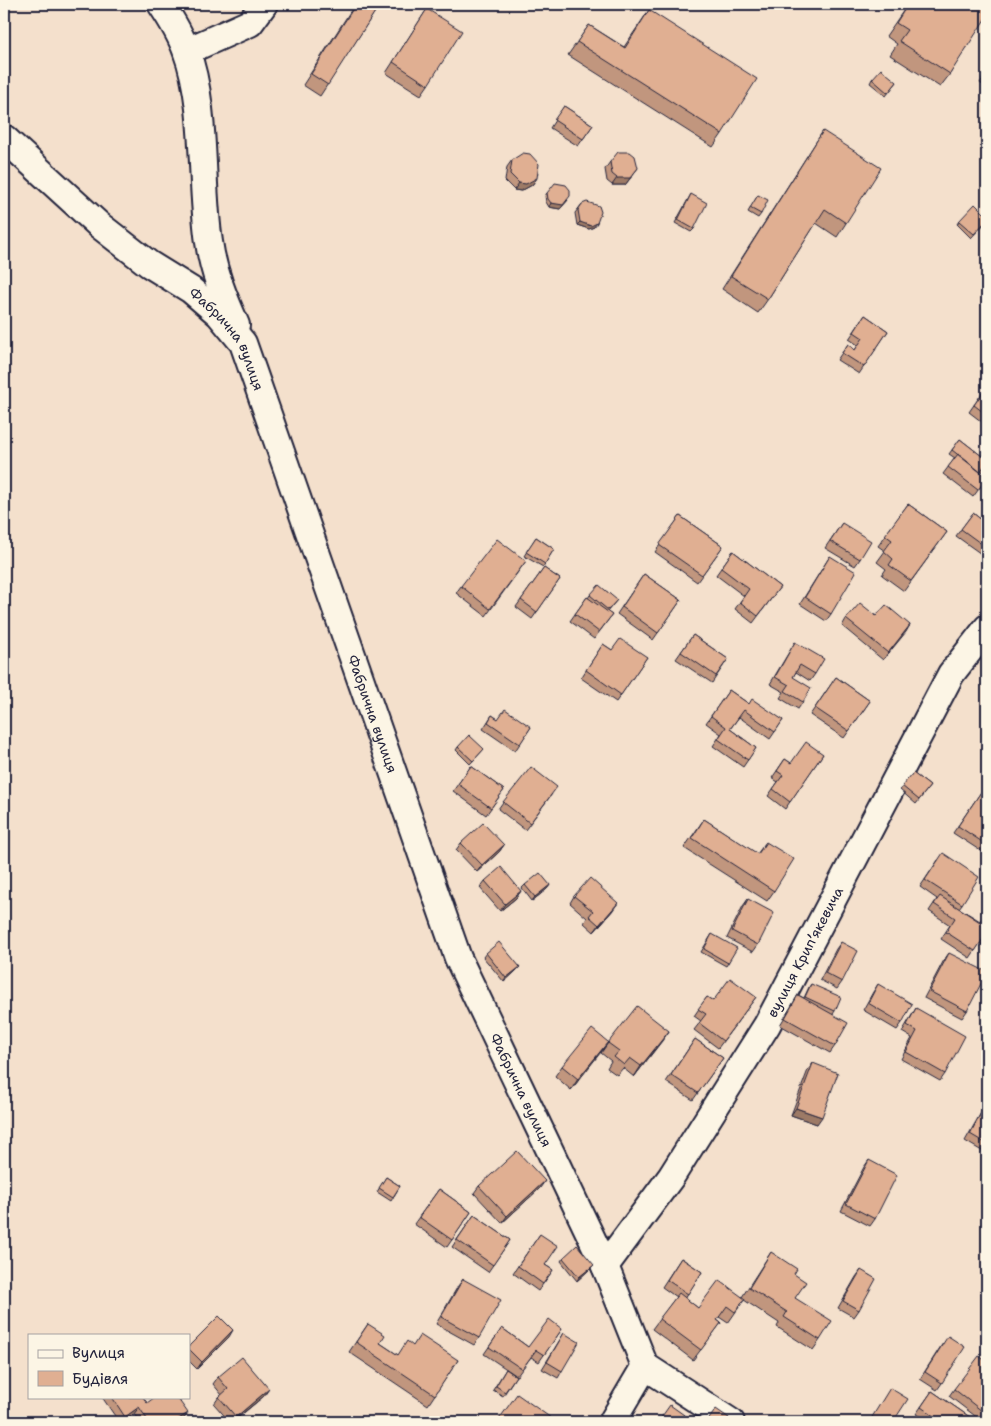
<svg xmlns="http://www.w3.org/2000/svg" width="991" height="1426" viewBox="0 0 991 1426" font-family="'Shantell Sans',sans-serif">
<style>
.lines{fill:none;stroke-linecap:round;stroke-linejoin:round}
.minor-casing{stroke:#22223b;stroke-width:30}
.minor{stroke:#fcf5e5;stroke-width:26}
.wall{fill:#c1967e;stroke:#22223b}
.shaded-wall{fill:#9d7a66;stroke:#22223b}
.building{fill:#e0af92;stroke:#22223b}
.labels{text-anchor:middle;stroke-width:4;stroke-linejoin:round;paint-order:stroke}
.street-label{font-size:14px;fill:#22223b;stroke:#fcf5e5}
</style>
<rect width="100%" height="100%" fill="#f4e0cc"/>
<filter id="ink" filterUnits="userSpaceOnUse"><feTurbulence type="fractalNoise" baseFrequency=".02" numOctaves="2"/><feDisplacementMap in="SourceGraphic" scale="10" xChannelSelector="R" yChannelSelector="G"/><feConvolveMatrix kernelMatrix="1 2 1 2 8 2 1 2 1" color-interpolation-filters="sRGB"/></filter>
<g filter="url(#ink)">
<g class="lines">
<defs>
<g id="minor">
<path d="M161,4C171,19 180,33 186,50C207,105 200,183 209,242C213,271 224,298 236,325"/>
<path d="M187,51L250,23L264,4"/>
<path id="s1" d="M4,138L99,225L149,264L191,290L219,314L243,343L458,958L605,1266L645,1366"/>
<path d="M605,1266L671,1177L767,1025L951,674L987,628"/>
<path d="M645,1366L731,1422"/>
<path d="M612,1422L645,1366"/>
</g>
</defs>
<use href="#minor" class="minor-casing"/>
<use href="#minor" class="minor"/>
</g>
<path class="wall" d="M355,4H380L320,96L303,85Z
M908,4H987L950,74L940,87L890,55L897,44L886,36Z
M427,9L428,85L421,95L386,73Z
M649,10L722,134L713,147L568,55L589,25L624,47Z
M987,72V88L980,83Z
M872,79L897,82L886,96L870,83Z
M564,106L593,125L578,146L550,128Z
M823,131L846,223L837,237L816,223L768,299L758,313L722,289L814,145Z
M512,160L537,178L532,185L521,191L514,190L505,181L507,167Z
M610,162L633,175L625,185H612L607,181L605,169Z
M547,193L568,200L560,209L549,207L546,202L545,196Z
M691,194L694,229L691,232L675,223Z
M758,195L761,214L758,218L748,212Z
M582,204L594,227L589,229L577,225L575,213Z
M987,216V221L971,238L957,224L959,221Z
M865,315L888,331L859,374L837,360L848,344L855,350L858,345L849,339Z
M985,389L987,390V436L982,431L986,425L969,412Z
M960,439L987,460V475L981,470L980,472L987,478L973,497L943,474L955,458L949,454Z
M908,504L947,532L904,591L882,575L886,569L877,562L885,551L878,546Z
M973,513L983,521L987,515V551L984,556L956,536Z
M680,516L723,546L697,582L655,552Z
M842,523L860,559L855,566L825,548Z
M536,537L554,549L543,567L524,556Z
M733,551L780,587L753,623L735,609L744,596L716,575Z
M830,556L831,614L826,621L800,604Z
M526,561L486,616L456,593L461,586Z
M544,568L560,579L532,619L516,607Z
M644,574L681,600L653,640L617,614Z
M590,595L617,600L607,612L612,615L594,639L570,621L587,597L588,598Z
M876,616L910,625L883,660L842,626L846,619Z
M693,635L728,659L712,683L676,659Z
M795,642L815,674L810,681L796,672L793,677L803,702L798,709L780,698L784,692L770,684Z
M603,644L612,650L647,657L616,702L581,678Z
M836,677L870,701L844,738L810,715Z
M729,690L749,704L783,720L770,739L739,717L730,729L756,748L743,767L713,746L721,734L706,723Z
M492,715L498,719L531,727L515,751L483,729Z
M458,747L484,749L470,764L456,750Z
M823,754L785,809L768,796L778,782L772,778L785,759L791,763Z
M471,766L504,790L486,815L453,791Z
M913,773L930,786L916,804L900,790Z
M981,792L987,796V855L953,833Z
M552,794L525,830L498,809L503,802Z
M704,819L757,854L766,842L774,891L767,901L684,848Z
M461,843L504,845L499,852L477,872L456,850Z
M938,860L962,904L959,908L980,921L987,910V942L984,946L980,943L970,958L941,939L950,925L929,911L937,899L920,887Z
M485,881L521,891L516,898L500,911L480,888Z
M525,885H550L547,889L532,901L522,888Z
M574,896L613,910L594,932L584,923L587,918L570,903Z
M748,899L758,945L753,952L727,938L743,906Z
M712,934L728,963L726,966L701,952Z
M841,942L842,982L837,989L820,980L836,949Z
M486,953L520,967L517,970L504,982L483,957Z
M949,953L967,1011L962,1018L924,998L944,960Z
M811,984L835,1011L833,1014L835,1046L830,1053L780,1025L798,995L804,998L809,987Z
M878,984L902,1023L897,1030L863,1010L873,992Z
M707,997L713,1001L756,997L718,1048L694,1030L701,1021L694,1016Z
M916,1008L945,1074L940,1081L901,1059L912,1038L902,1032Z
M669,1031L634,1077L623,1068L617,1075L607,1068L611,1061L601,1053L608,1043Z
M695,1039L723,1058L693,1100L666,1082Z
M608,1042L571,1090L555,1076L562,1066Z
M813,1063L817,1124L791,1115L808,1070Z
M987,1102V1154L965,1141Z
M869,1160L875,1219L870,1226L841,1211L864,1167Z
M386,1177L400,1186L391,1201L377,1192Z
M479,1186L540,1188L502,1223L474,1193Z
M439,1189L471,1212L447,1247L414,1224Z
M474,1215L510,1240L488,1272L452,1247Z
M540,1234L545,1265L553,1270L538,1291L513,1273Z
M771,1252L794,1274L795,1298L820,1340L813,1350L777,1327L779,1323L744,1300L728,1323L719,1317L717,1320L721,1323L693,1360L652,1329L676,1297L662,1287L681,1258L702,1272L685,1298L698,1308L742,1297Z
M563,1258L594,1265L591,1268L577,1281L561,1261Z
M861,1270L859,1310L854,1317L838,1308L856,1277Z
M463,1279L479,1338L474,1345L436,1324L458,1286Z
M368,1324L380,1343L398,1355L413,1346L458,1360L428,1405L349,1352Z
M502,1328L528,1347L562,1329L539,1362L531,1357L517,1376L484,1354Z
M564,1333L562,1371L558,1378L542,1369Z
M229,1337L197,1369L189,1361V1346Z
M943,1343L942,1383L937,1390L920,1379Z
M987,1362V1422H983L949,1396L954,1389Z
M506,1369L516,1376L503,1396L493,1390Z
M218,1377L264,1396L233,1422H230L214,1404L219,1397L222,1395L213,1384Z
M932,1391L977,1422H928L916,1414Z
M102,1397H143L147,1403L181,1400L180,1401L183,1420L179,1422H140L134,1414L122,1422H119Z"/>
<path class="shaded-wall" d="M638,168L625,185H612L617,178Z
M537,178L532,185L521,191L514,190L519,183Z
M568,200L560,209L549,207L551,203Z
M580,222L597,223L594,227L589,229L577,225Z
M910,625L906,632L883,660L888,653Z
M504,845L499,852L477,872L482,865Z
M550,885L547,889L532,901L535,897Z
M521,891L516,898L500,911L505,904Z
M618,903L613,910L594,932L599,925Z
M520,967L517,970L504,982L506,978Z
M669,1031L662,1041L634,1077L641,1066Z
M608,1042L601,1052L571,1090L578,1079Z
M796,1108L822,1117L817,1124L791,1115Z
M545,1181L540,1188L502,1223L507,1216Z
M594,1265L591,1268L577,1281L579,1277Z
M233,1330L229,1337L197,1369L202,1362Z
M269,1389L264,1396L232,1422L236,1417Z
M180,1397H183L181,1400L173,1406L178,1399Z
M139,1407L134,1414L121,1422L125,1417Z
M188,1413L183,1420L179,1422H174Z"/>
<path class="building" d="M356,4H380L328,85L311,74Z
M908,4H987V16L950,74L899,41L907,30L896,23Z
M427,9L462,31L428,85L393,62Z
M649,10L757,79L722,134L577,42L589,25L625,48Z
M881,69L897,82L888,93L872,79Z
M564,106L593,125L583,139L554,120Z
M823,131L881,168L846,223L825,209L768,299L731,276Z
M618,152H630L635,156L638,168L630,178H617L612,174L610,162Z
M523,153L530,154L539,164L537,178L526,184L519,183L510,174L512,160Z
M555,183L566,185L570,190V196L563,205L551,203L548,199L547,193Z
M691,194L707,203L694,229L678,220Z
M758,195L768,200L761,214L750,208Z
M587,202L599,206L601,212L597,223L591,226L580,222L578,210L582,204Z
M975,204L987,216V220L974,234L959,221Z
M865,315L888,331L864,367L842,353L848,344L855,350L863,338L854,332Z
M985,389L987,390V415L974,405Z
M960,439L987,460V462L980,472L952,450Z
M958,454L987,477L978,490L948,467Z
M908,504L947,532L911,581L889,565L893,559L884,551L892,540L885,535Z
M973,513L983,521L987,515V548L961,529Z
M680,516L723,546L702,575L659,545Z
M842,523L871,541L860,559L830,541Z
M536,537L554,549L545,564L526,552Z
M497,539L526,561L490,609L461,586Z
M733,551L780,587L758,616L740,602L749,589L721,568Z
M830,556L856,572L831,614L805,597Z
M544,568L560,579L537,612L521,600Z
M644,574L681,600L658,633L622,607Z
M599,585L617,600L608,610L590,595Z
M587,597L612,615L599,632L575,614Z
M860,603L876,616L886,605L910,625L888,653L846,619Z
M693,635L728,659L716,676L681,652Z
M620,639L647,657L621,695L586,670L603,644L612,650Z
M795,642L824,659L815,674L800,665L793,677L811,688L803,702L785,691L789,685L775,677Z
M836,677L870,701L849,731L815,708Z
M729,690L749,704L752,699L783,720L775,732L744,710L730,729L756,748L748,760L718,739L726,727L711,716Z
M505,709L531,727L520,744L488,722L492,715L498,719Z
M469,735L484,749L473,761L458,747Z
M806,742L823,754L790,802L773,789L783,775L777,771L785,759L791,763Z
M471,766L504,790L491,808L458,784Z
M531,767L557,787L530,823L503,802Z
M913,773L930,786L919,800L902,786Z
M981,792L987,796V845L958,826Z
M704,819L758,854L766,842L794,859L774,891L692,838Z
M483,823L504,845L482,865L461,843Z
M943,853L979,877L962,904L925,880Z
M501,867L521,891L505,904L485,881Z
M540,873L550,885L535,897L525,885Z
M590,878L618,903L599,925L589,916L593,911L574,896Z
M940,896L980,922L987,911V938L985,936L975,951L946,932L955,918L934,904Z
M748,899L774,913L758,945L732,931Z
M712,934L737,948L728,963L704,949Z
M499,942L520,967L506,978L486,953Z
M841,942L858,951L842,982L825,973Z
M949,953L987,972L967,1011L929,991Z
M730,978L756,997L723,1041L699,1023L706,1014L698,1009L707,997L713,1001Z
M811,984L841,997L835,1011L805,997Z
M878,984L912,1004L902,1023L868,1003Z
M798,995L848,1023L835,1046L785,1018Z
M637,1006L669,1031L641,1066L630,1058L624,1065L614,1057L619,1051L608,1043Z
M916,1008L965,1036L945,1074L906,1052L917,1031L907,1025Z
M592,1029L608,1042L578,1079L562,1066Z
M695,1039L723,1058L698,1093L671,1075Z
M813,1063L838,1073L822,1117L796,1108Z
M987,1102V1144L970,1134Z
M517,1151L545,1181L507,1216L479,1186Z
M869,1160L897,1175L875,1219L846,1204Z
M386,1177L400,1186L393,1197L379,1188Z
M439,1189L471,1212L452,1240L419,1217Z
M474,1215L510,1240L493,1265L457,1240Z
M540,1234L558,1246L545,1265L553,1270L543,1284L518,1266Z
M577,1245L594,1265L579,1277L563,1258Z
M771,1252L797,1269L794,1274L806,1282L795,1298L832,1321L820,1340L784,1317L787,1312L749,1288Z
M681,1258L702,1272L688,1294L667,1280Z
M861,1270L876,1279L859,1310L843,1301Z
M463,1279L501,1300L479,1338L441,1317Z
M719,1280L745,1299L735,1312L727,1306L717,1320L721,1323L701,1350L659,1319L679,1293L698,1308Z
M219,1316L233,1330L202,1362L189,1349V1346Z
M549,1319L562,1329L544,1355L536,1350L522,1369L489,1347L502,1328L528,1347Z
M368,1324L385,1335L380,1343L398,1355L407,1341L413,1346L420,1335L458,1360L435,1395L356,1342Z
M564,1333L579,1342L562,1371L547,1362Z
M948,1336L965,1347L942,1383L925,1372Z
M979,1356L987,1362V1415L954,1389Z
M242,1357L269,1389L236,1417L219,1397L228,1389L218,1377Z
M506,1369L516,1376L505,1392L496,1386Z
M890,1388L908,1399L893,1422H869Z
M932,1391L977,1422H942L921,1407Z
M517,1394L551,1418L548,1422H497Z
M112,1397H143L147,1403L155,1397H180L178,1399L188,1413L174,1422H149L139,1407L125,1417Z
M670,1405L694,1422H658Z
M716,1409L729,1418L727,1422H707Z"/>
</g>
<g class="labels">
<g class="street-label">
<text dy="5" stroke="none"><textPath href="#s1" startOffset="304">Фабрична вулиця</textPath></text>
<text dy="5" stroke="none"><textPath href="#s1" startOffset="709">Фабрична вулиця</textPath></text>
<text transform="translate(805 952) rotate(-62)" y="5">вулиця Крипʼякевича</text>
<text dy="5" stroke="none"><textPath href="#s1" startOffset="1114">Фабрична вулиця</textPath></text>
</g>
</g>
<rect width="991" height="1426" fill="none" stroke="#fcf5e5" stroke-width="20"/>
<rect x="10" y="10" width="971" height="1406" fill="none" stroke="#22223b" stroke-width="2" filter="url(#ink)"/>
<rect x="28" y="1334" width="162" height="65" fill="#fcf5e5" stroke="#a5a1a1"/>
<rect x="38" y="1350" width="25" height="8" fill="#fcf5e5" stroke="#a5a1a1"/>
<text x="72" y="1358" font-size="15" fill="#22223b">Вулиця</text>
<rect x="38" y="1371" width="25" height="15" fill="#e0af92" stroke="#a5a1a1"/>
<text x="72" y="1384" font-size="15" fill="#22223b">Будівля</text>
</svg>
